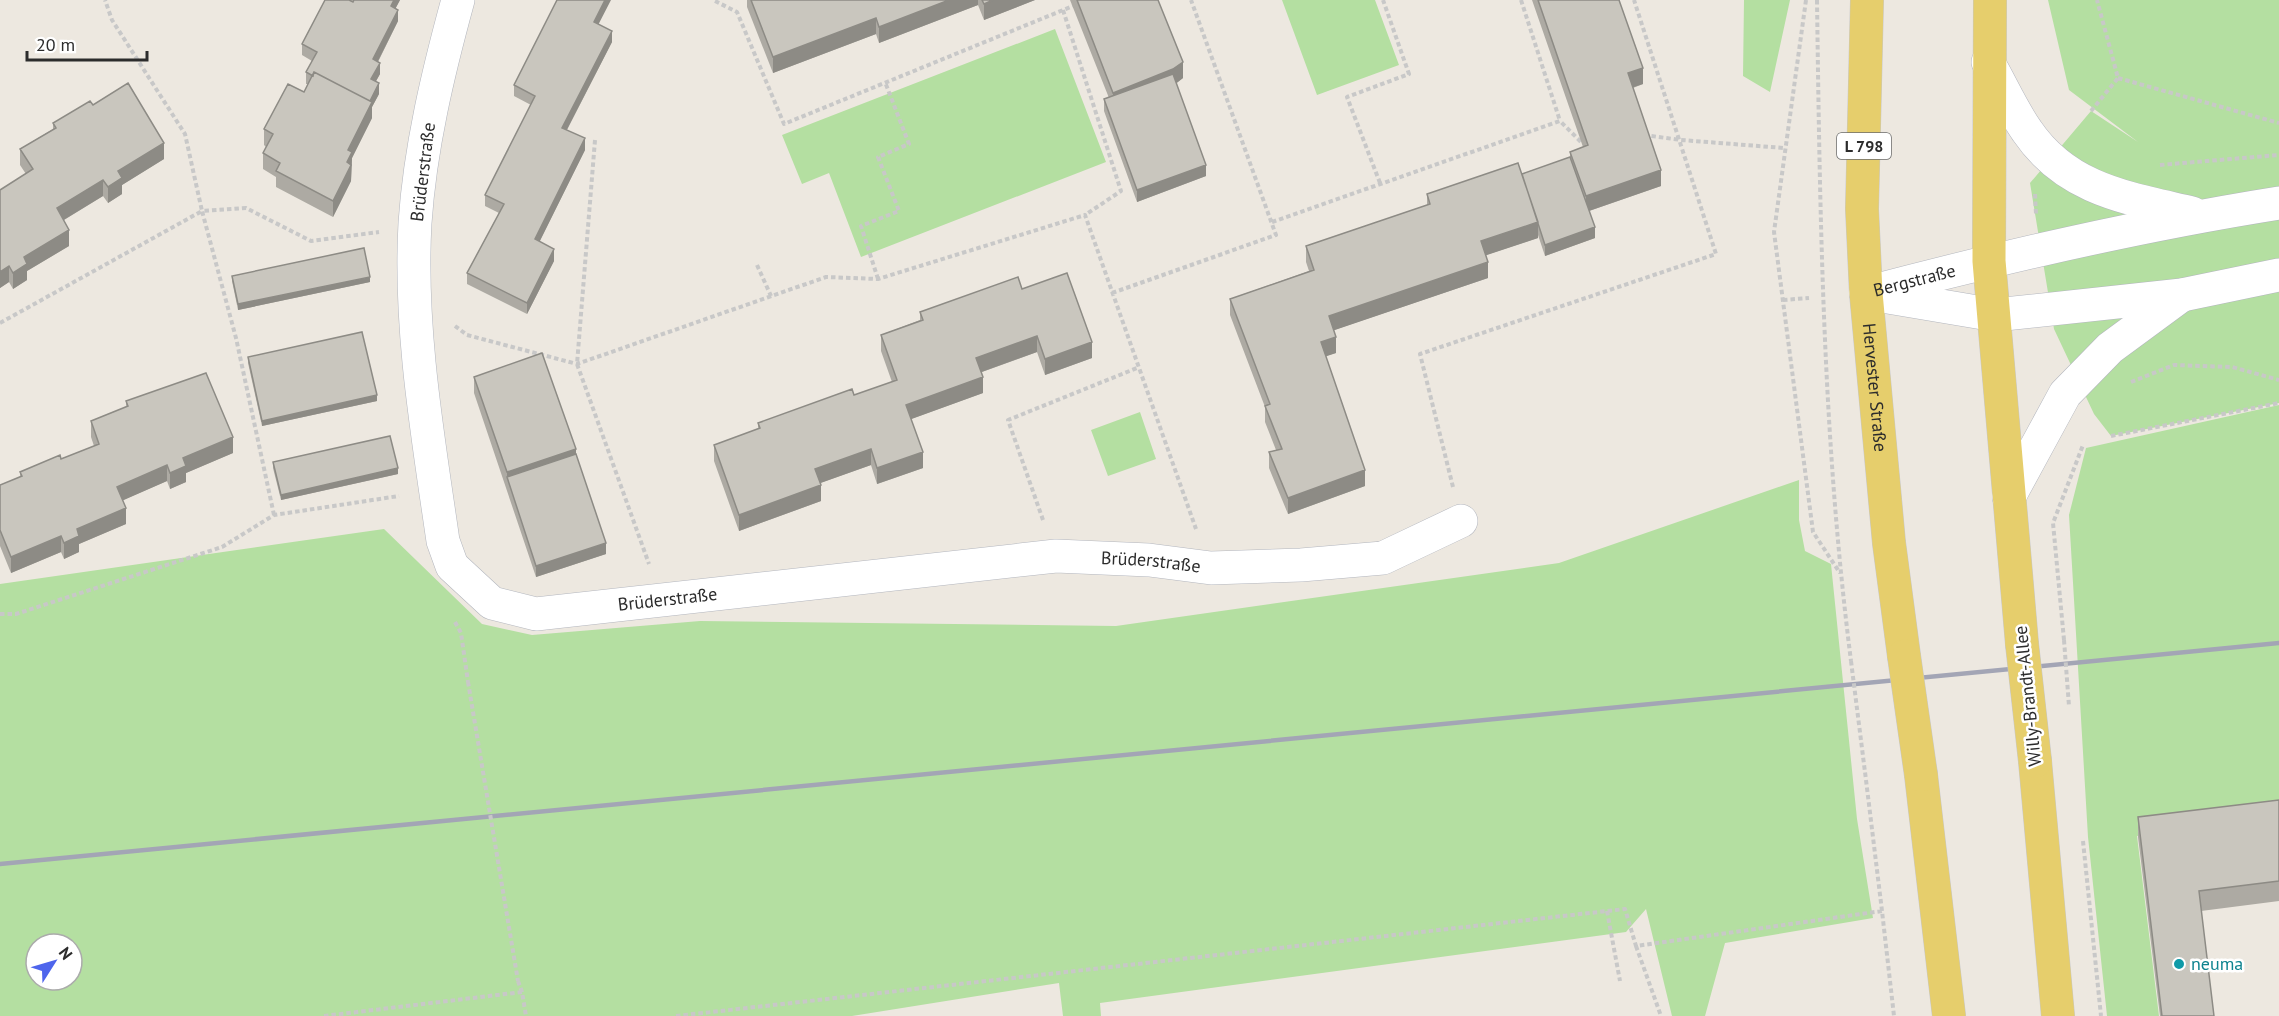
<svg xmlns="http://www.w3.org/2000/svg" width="2279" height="1016" viewBox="0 0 2279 1016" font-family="'PT Sans',sans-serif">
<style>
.green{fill:#b4dfa1;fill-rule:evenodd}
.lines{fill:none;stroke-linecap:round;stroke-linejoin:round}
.minor-casing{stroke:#b3b6be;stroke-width:34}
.tertiary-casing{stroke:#b3b6be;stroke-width:34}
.primary-casing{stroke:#c8c8c8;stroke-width:34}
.path{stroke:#c8c8c8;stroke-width:4;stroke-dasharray:4.5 3;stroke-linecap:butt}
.minor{stroke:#fff;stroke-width:33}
.tertiary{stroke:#fff;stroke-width:33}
.primary{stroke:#e6ce6c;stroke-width:33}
.rail{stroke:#a3a5b5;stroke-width:4.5}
.primary-bridge-casing{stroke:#c8c8c8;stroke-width:34;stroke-linecap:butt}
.path-bridge{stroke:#c8c8c8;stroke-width:4;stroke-dasharray:4.5 3;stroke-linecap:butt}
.primary-bridge{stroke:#e6ce6c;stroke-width:33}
.wall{fill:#adaaa3}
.shaded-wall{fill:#8d8b85}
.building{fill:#c9c6be;stroke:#8d8b85;stroke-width:1.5}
.culture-dot{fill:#0f9aa8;stroke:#fff;stroke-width:2}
.labels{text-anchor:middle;stroke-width:5;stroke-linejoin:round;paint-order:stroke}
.shield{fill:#fff;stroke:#6b6b6b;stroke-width:1.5}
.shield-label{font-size:16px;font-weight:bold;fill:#2c2c2c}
.street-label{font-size:18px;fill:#2c2c2c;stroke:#fff}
.culture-label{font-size:18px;fill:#0d838f;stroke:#fff;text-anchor:start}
</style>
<rect width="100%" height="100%" fill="#ede8e0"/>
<path class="green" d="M1282,0H1375L1399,65L1317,95Z
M1744,0H1790L1770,92L1743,76Z
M2048,0H2279V403L2111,436L2094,414L2054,329L2030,183L2091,111L2138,142L2069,90Z
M1055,29L1106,162L861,257L829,173L802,184L782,135Z
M2279,405V817L2137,836L2159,1016H2107L2088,837L2069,515L2086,448Z
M1140,412L1156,459L1108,476L1091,430Z
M1799,480V520L1805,551L1831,564L1857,819L1873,918L1725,943L1705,1016H1672L1646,909L1626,932L1100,1003L1101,1016H1063L1059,983L852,1016H0V584L384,529L482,624L532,635L700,621L1116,626L1559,563ZM36,944H72V980H36Z"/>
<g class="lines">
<defs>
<g id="minor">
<path id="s1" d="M458,0C438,73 420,148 415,223C409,329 428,437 443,541L452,566L492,603L536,614L1056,556L1149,560L1211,568L1301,565L1383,558L1461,521"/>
</g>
<g id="tertiary">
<path d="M1988,62C2001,84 2012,110 2027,131C2067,190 2128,198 2192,213"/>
<path id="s2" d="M1866,293C2002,257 2140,225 2279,203"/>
<path d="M1876,295L1995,315L2182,295L2279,275"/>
<path d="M2009,497L2065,394L2110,348L2182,295"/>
</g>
<g id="primary">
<path id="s3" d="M1867,0L1862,209L1866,293L1889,543L1904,656"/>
<path d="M1990,0L1989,261L2022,644"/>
<path d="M2035,761L2058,1016"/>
<path d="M1921,775L1949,1016"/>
</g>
</defs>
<use href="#minor" class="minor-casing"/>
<use href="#tertiary" class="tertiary-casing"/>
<use href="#primary" class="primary-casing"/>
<path class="path" d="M1521,0L1560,121
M1806,0L1774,232L1813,532L1840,573
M1817,0C1820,221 1823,442 1851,661
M715,1L737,12L784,124L1073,6
M1063,10L1121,191L1085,215
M2118,78L2279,123
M2091,111L2118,78L2097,0
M1644,135L1681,140L1784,148
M595,140L577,364L649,564
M2160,165L2279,155
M1380,183L1347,97L1409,74L1383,0
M2035,194L2036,214
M1272,222L1560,121L1581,142
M757,265L771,296
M878,279L861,226L899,211L878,157L909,144L885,82
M1112,293L1276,235L1191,0
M1783,300L1809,298
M0,323L202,211L185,134L112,20L105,0
M455,326L467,335L577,364L826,277L878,279L1085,215L1196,529
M2131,382L2174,365L2232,367L2279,380
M2111,436L2279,403
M1453,487L1420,354L1716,254L1634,0
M274,515L236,338L202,211L246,208L311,241L379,232
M1043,520L1008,420L1137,368
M0,614H16L222,547L274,515L399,496
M455,622L461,633L468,682
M2064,640L2053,523L2083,445
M1866,780L1882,911
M2083,841L2101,1016
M1607,911L1620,981
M1636,946L1661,1016
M518,981L522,992
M324,1016L522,992L526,1016
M676,1016L1625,909L1636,946L1882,911L1894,1016"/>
<use href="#minor" class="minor"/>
<use href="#tertiary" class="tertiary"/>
<use href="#primary" class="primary"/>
<path class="rail" d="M0,864L2279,643"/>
<defs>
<path id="primary-bridge" d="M2022,644L2035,761
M1904,656L1921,775"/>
</defs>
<use href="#primary-bridge" class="primary-bridge-casing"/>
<path class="path-bridge" d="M2064,640L2069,706
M1851,661L1866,780
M468,682L518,981"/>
<use href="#primary-bridge" class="primary-bridge"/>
</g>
<path class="wall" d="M325,0H400L395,9L398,21L378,62L380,74L376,81L379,94L372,107V118L352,158L351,181L333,217L276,187V177L263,169V153L266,147L264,145V129L304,92L308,84H306V72L312,61L302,55V44Z
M747,0H1035L984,20L978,5L879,43L876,34L773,73L747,7Z
M1070,0H1158L1183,78L1176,83L1206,176L1137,202L1104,111V99L1109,98Z
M1532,0H1619L1643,84L1633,88L1661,186L1589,211L1595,238L1545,256L1538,235V238L1486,255L1488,278L1334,330L1336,353L1326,356L1365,486L1288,514L1269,468V452L1276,450L1265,422V407L1230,315V299L1309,271L1306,262V246L1427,205V194L1522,174L1570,157V152L1583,147Z
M599,24L612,42L567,130L585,150L539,242L554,261L527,314L467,284V273L499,213L485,206V195L531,105L514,96V85Z
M93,105L164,159L122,185V194L108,203L103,196L64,220L69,246L27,271V280L13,289L9,282L0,288V190L26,174L20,165V149L53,129V123Z
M232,276L370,282L238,310L232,281Z
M1022,289L1092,358L1045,375L1037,352L982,372L983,393L911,419L923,468L877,484L871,465L820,483L821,501L739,531L714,461V445L758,429V423L854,395L892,382L881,351V335L920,320V312Z
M248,357L377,401L262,426L248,363Z
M474,377L576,454L606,554L536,577L474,393Z
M126,401L233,453L186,473V482L170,489L167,481L123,500L126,524L79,544V552L64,559L61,552L11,573L0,546V485L20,477V472L61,459L94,446L91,437V421L126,407Z
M273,462L398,474L281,500L273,468Z
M2279,800V901L2201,911L2214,1016H2160L2138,837V817Z"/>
<path class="shaded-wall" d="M394,0H400L391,17V6Z
M605,0H611L594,33V22Z
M949,0H978V5L879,43V27Z
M993,0H1035L984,20V4Z
M398,10V21L373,71V59Z
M876,18V34L773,73V57Z
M612,31V42L562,139V128Z
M1183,62V78L1173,86L1113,109V93Z
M380,63V74L371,90V79Z
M1643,68V84L1628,89V73Z
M379,83V94L372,107V118L352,158L351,181L333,217V201L348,150L367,105Z
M585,138V150L535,251V239Z
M164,143V159L122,185V194L108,203V187L118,171Z
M1206,165V176L1137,202V190Z
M1661,170V186L1586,212V196Z
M103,180V196L57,224V208Z
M1538,222V238L1481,257V241Z
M1595,227V238L1545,256V245Z
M69,230V246L27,271V280L13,289V273L24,257Z
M554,249V261L527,314V303Z
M1488,262V278L1329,332V316Z
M9,266V282L0,288V272Z
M370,277V282L238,310V304Z
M1037,336V352L976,374V358Z
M1336,337V353L1321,358V342Z
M1092,342V358L1045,375V359Z
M983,377V393L906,421V405Z
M377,395V401L262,426V421Z
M233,437V453L186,473V482L170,489V473L183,458Z
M576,449V465L507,477V472Z
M871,449V465L815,485V469Z
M923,452V468L877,484V468Z
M167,465V481L117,503V487Z
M398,468V474L281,500V495Z
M1365,470V486L1288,514V498Z
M821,485V501L739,531V515Z
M126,508V524L79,544V552L64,559V543L77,529Z
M61,536V552L11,573V557Z
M606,543V554L536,577V566Z"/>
<path class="building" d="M325,0H349L353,2L354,0H394L391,6L398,10L373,59L380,63L371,79L379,83L370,101L314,72L313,76L306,72L317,52L302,44Z
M557,0H605L594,22L612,31L562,128L585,138L535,239L554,249L527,303L467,273L504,204L485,195L535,96L514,85Z
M751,0H949L879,27L876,18L773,57Z
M982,0H993L984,4Z
M1077,0H1158L1183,62L1173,69L1113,93Z
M1538,0H1619L1643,68L1628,73L1661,170L1586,196L1570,152L1588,145Z
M314,72L372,102L348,150L352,152L347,162L351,165L333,201L276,171L280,163L263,153L273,134L264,129L288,84L304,92Z
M1173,74L1206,165L1137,190L1104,99Z
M128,83L164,143L118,171L122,178L108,187L103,180L57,208L69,230L24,257L27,264L13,273L9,266L0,272V190L33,169L20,149L56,128L53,123L90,101L93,105Z
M1570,157L1595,227L1545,245L1522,174Z
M1518,163L1538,222L1481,241L1488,262L1329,316L1336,337L1321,342L1365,470L1288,498L1269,452L1282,449L1265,406L1270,404L1230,299L1314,270L1306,246L1430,204L1427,194Z
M364,248L370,277L238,304L232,276Z
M1067,273L1092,342L1045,359L1037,336L976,358L983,377L906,405L923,452L877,468L871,449L815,469L821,485L739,515L714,445L760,428L758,423L852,389L854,395L897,380L881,335L923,320L920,312L1018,277L1022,289Z
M362,332L377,395L262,421L248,357Z
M542,353L576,449L507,472L474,377Z
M206,373L233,437L183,458L186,466L170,473L167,465L117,487L126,508L77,529L79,536L64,543L61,536L11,557L0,530V485L22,476L20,472L60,455L61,459L99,444L91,421L128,406L126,401Z
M390,436L398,468L281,495L273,462Z
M576,454L606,543L536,566L507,477Z
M2279,800V881L2199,891L2214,1016H2162L2138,817Z"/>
<circle class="culture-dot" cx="2179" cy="964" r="6"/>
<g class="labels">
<rect class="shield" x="1837" y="133" width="54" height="26" rx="4.5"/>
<g class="shield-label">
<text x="1864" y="152">L 798</text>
</g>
<g class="street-label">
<text transform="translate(423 172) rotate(-83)" y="6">Brüderstraße</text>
<text dy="6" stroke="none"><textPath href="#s2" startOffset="50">Bergstraße</textPath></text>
<text dy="6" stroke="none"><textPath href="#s3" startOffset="388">Hervester Straße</textPath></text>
<text dy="6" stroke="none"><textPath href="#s1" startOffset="1292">Brüderstraße</textPath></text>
<text dy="6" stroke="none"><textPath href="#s1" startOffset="806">Brüderstraße</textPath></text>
<text transform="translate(2028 696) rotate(-96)" y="6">Willy-Brandt-Allee</text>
</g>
<g class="culture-label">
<text x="2191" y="970">neuma</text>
</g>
</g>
<g transform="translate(54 962) rotate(53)"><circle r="28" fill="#ffffff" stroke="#ababab" stroke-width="1.5"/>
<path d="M0-4.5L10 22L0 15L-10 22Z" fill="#4e65ec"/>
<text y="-9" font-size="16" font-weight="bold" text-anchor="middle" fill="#2c2c2c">N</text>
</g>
<path d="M27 51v9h120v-9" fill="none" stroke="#2c2c2c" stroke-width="3"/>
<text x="36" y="51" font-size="18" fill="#2c2c2c" stroke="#ffffff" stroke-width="4.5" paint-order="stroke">20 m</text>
</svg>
